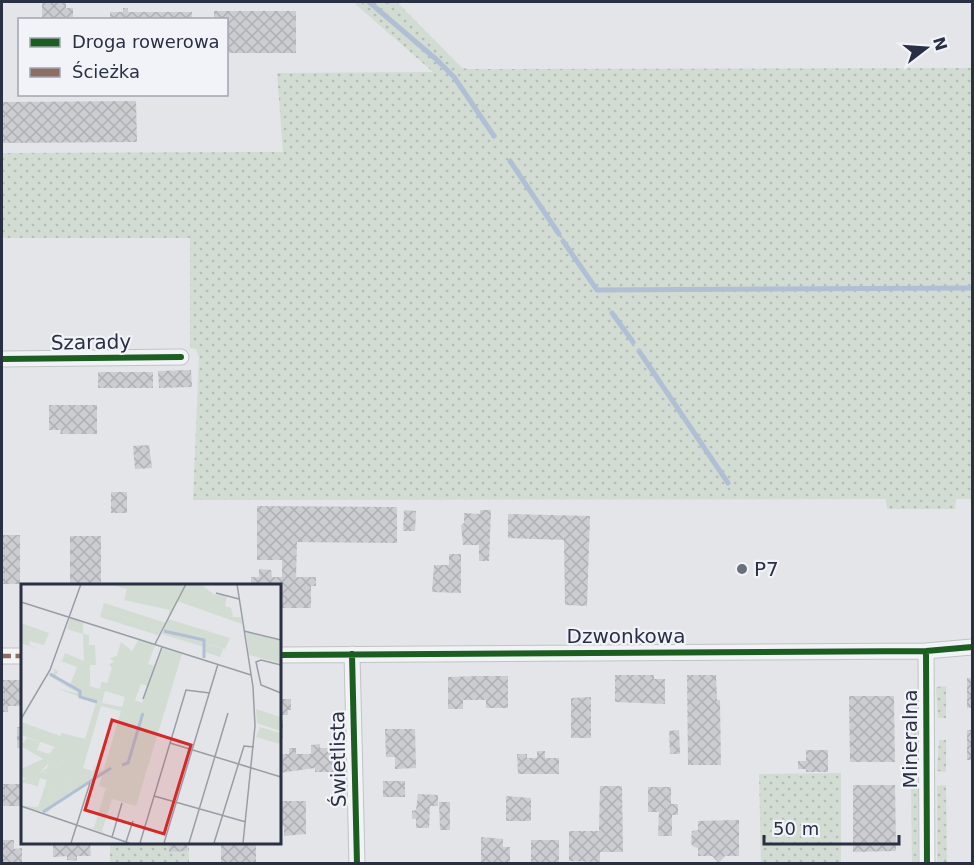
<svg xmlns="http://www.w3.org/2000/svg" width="974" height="865" viewBox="0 0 974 865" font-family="'DejaVu Sans',sans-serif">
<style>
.grass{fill:url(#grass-dots)}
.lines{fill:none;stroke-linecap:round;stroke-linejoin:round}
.stream{stroke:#b1bfd4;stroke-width:5}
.building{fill:url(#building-cross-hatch)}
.minor-casing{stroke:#c1c3c6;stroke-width:17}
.minor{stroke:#f2f3f5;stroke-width:15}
.quiet{stroke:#8d6e63;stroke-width:4.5;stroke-dasharray:9 4.5;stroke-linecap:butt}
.cycleway-casing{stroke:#f1f3f8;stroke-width:10}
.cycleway{stroke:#1b5e20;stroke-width:6}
.poi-dot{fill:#6a6f7d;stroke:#f1f3f8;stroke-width:2}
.labels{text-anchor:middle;stroke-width:4.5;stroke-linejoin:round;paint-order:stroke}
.street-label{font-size:20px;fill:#293043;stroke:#f1f3f8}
.poi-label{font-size:20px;fill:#293043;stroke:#f1f3f8;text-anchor:start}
.inset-river{fill:none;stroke:#b1bfd4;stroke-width:3}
.inset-road{fill:none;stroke:#999da6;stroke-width:1.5}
.view{fill:#d62828;fill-opacity:0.15;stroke:#d62828;stroke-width:3}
.inset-edge{fill:none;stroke:#293043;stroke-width:3}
</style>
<defs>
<pattern id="grass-dots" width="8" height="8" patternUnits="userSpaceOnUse" patternTransform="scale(1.5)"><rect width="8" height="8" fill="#d2dcd3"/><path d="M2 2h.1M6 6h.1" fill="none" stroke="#b4bdb6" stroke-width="1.8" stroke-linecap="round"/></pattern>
<pattern id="building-cross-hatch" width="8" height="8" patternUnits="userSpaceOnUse" patternTransform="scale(1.5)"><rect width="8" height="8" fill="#cbcdd1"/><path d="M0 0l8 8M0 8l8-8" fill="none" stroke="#aeb0b5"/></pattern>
</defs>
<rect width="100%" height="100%" fill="#e3e5e8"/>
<path class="grass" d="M353,2H397L462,68L469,69L972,68V499H956L955,509H887L886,499L193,500L199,357L196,349L190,348V238H2V153L283,152L277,73L433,72Z
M946,686V718H938L936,687Z
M911,695H918V732L911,746Z
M939,740H946V772L937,771Z
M841,773V863H761L759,774Z
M946,785L947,863H937V786Z
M911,788L918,789V863H912Z
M110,843H189V863H110Z"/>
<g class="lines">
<path class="stream" d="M369,2L437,60L454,77L494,136
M510,161L559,234
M563,241L597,290L972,288
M612,313L633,342
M639,351L728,483"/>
</g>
<path class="building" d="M42,2H66V8H73V17L42,20Z
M123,8H128V12H192V20H110V12H123Z
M214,11H296V53H226V20H214Z
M136,101L137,142L2,143V102Z
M191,370L192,387L159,388L158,371Z
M98,372H153V388H98Z
M49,405H97V434H60L61,430H49Z
M149,445L152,468L135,469L133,446Z
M111,492H127V513H111Z
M257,506L397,507V543L297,542L296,577H316V586H311V608H279V586H251V577H259V569L271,570L272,577H282V560H257Z
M404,510L416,511L415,531H403Z
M480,510H491L489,561H479V545H463L461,525L464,523V513L480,514Z
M508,514L590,516L587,606L565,605L564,540L508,538Z
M2,535H20V584H2Z
M70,536H101V583H70Z
M449,554H461V593L432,592L434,565H449Z
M615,675H654V679H665V704L615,702Z
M687,675H716L717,700H720L721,765H688Z
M479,676H508V708H486V700H463V709H448V677Z
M967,678H972V708H967Z
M2,680H20V706H8V712H2Z
M849,696H894L895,762H850Z
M591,697V738H571V698Z
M279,699H291V710H288V715H280Z
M279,719L283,720V738H279Z
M17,727H22V748H17Z
M385,729H415L416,768L395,769V757H386Z
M679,730L680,754H670L669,731Z
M967,730H972V760H967Z
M320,744V748H338L337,772H315V768L279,773V754H289V748H296V754H311V745Z
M806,750H828V772H806V769H798V761H806Z
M537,751H545V758H559V774H518L517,754H527V758H537Z
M383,781H405V797H383Z
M2,784H22V806H2Z
M853,785H895L896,851L853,852Z
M600,786H622L623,852H600V862L569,861V831H599Z
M648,787H671V804H678V815H672V836H658L659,812H648Z
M418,794L438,795V806H430L429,828H416V819H412V811L416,810Z
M506,796L531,798V821H506Z
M279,801H306V834L284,836V826H279Z
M439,802H450V830H440Z
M739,820V856H725L719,863L712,856H698V848L692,846L691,842L692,831L698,830V821Z
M481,837L503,839V847H510V864H481Z
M2,840H14V849L22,848V864H2Z
M531,840H559V864H531Z
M53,843H90L91,856H77V860L74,861L67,860V856L53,857Z
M169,843H187V851L169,852Z
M221,843H256V862L221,863Z"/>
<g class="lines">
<defs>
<path id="minor" d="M2,359L181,357
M926,651L927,864
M352,654L357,864
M279,655L926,651L972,647
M2,656H22"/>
</defs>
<use href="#minor" class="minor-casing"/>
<use href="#minor" class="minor"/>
<path class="quiet" d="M2,656H22"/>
<defs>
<path id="cycleway" d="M2,359L181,357
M926,651L927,864
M352,654L357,864
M279,655L926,651L972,647"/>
</defs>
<use href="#cycleway" class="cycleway-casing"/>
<use href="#cycleway" class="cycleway"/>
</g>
<circle class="poi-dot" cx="742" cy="569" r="6"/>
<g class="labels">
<g class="street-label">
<text transform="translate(91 342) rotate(-1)" y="7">Szarady</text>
<text x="626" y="643">Dzwonkowa</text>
<text transform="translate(910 739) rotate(-90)" y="7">Mineralna</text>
<text transform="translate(338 759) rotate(-91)" y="7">Świetlista</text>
</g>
<g class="poi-label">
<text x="754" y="576">P7</text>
</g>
</g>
<g transform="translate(21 584)">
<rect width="260" height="260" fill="#e3e5e8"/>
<path d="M88,0H180L192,10L206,12L204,22L210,24L212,33H220L221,40L156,17L147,35L209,54L204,65L184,59L202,65L199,73L184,68L183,75V63L141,50L149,26L103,16L106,5ZM83,19L145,39L137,52L133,50L137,44L81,26ZM49,34L62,38V50L68,51V61H74L75,81H69V102L75,104L79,105L80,98L86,99L91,84L88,80L93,78L89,74L96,72L100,58L111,67L118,55L134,61L127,80L134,82L127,102L120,100L114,116L121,119L142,64L161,70L115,222L91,215L81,247L84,250L68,243L73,244L85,204L78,202L82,189L40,214L26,229L0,222L17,223L24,202L35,206L30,221L39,213L51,206L46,201L49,196L26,188L18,189L26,184L27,180L30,184H37L27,177L5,191L22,192L26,196L19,194L17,202L0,198L5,194L0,193V185L22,175L0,162L6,154L19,158L16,166L28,170L34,163L0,151V138L39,152L41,149L64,155L75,119L35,104L58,110L27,91L34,88L31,84L37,87L35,93L49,101L56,83L34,75L41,77L44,69L63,77L62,50L46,45ZM84,107L104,113L101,123L81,119ZM80,122L100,127L83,185L75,189L74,180L70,194L71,187L62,184ZM0,39L28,49L23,61L9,57L8,61L20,66L0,59ZM225,48L259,56V79L228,71ZM235,125L259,133V147L236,139ZM239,143L259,149V160L235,153Z" fill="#d2dcd3" fill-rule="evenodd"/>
<path d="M81,26L137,44L136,47L133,50L79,33ZM38,167L54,173L53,180L27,176ZM27,177L40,182L31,185L27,180L18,189L29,188L49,196L46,201L51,206L30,221L35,206L24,202L26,195L5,192L13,181Z" fill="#d2dcd3"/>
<path class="inset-river" d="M143,47L183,56V74M29,90L59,107V113L76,118M101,181L107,179L122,129M22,228L90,184"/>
<path class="inset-road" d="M216,0L232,103L234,142L222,259M195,9L218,15M0,18L230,91M223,47L260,56M134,60L165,0M260,81L240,76L235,78L240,101L260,109M122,115L141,63M0,135L29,86L60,0M149,159L260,193M133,212L225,238M0,222L108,259M91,253L101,219M105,258L112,237M50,259L69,199M119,259L165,106L189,109M143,259L197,80M168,259L207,129M193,259L223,162L233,163"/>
<path class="view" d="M91,136L170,161L143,250L64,226Z"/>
<rect width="260" height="260" class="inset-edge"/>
</g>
<rect width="974" height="865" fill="none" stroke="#293043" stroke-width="6"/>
<rect x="18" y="18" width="210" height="78" fill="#f1f3f8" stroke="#a1a5b0" stroke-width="1.5"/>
<rect x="30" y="38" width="30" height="9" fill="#1b5e20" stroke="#a1a5b0" stroke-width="1.5"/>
<text x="72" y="48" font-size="18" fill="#293043">Droga rowerowa</text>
<rect x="30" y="68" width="30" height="9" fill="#8d6e63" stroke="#a1a5b0" stroke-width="1.5"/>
<text x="72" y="78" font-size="18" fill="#293043">Ścieżka</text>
<g transform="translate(926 48) rotate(73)" stroke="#f1f3f8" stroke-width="4.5" paint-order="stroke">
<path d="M0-4.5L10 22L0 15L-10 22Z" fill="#293043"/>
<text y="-9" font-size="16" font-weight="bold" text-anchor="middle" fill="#293043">N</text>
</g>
<path d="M764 835v9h135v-9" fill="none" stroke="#293043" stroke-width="3"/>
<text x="773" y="835" font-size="18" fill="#293043" stroke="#f1f3f8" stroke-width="4.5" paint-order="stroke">50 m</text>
</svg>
